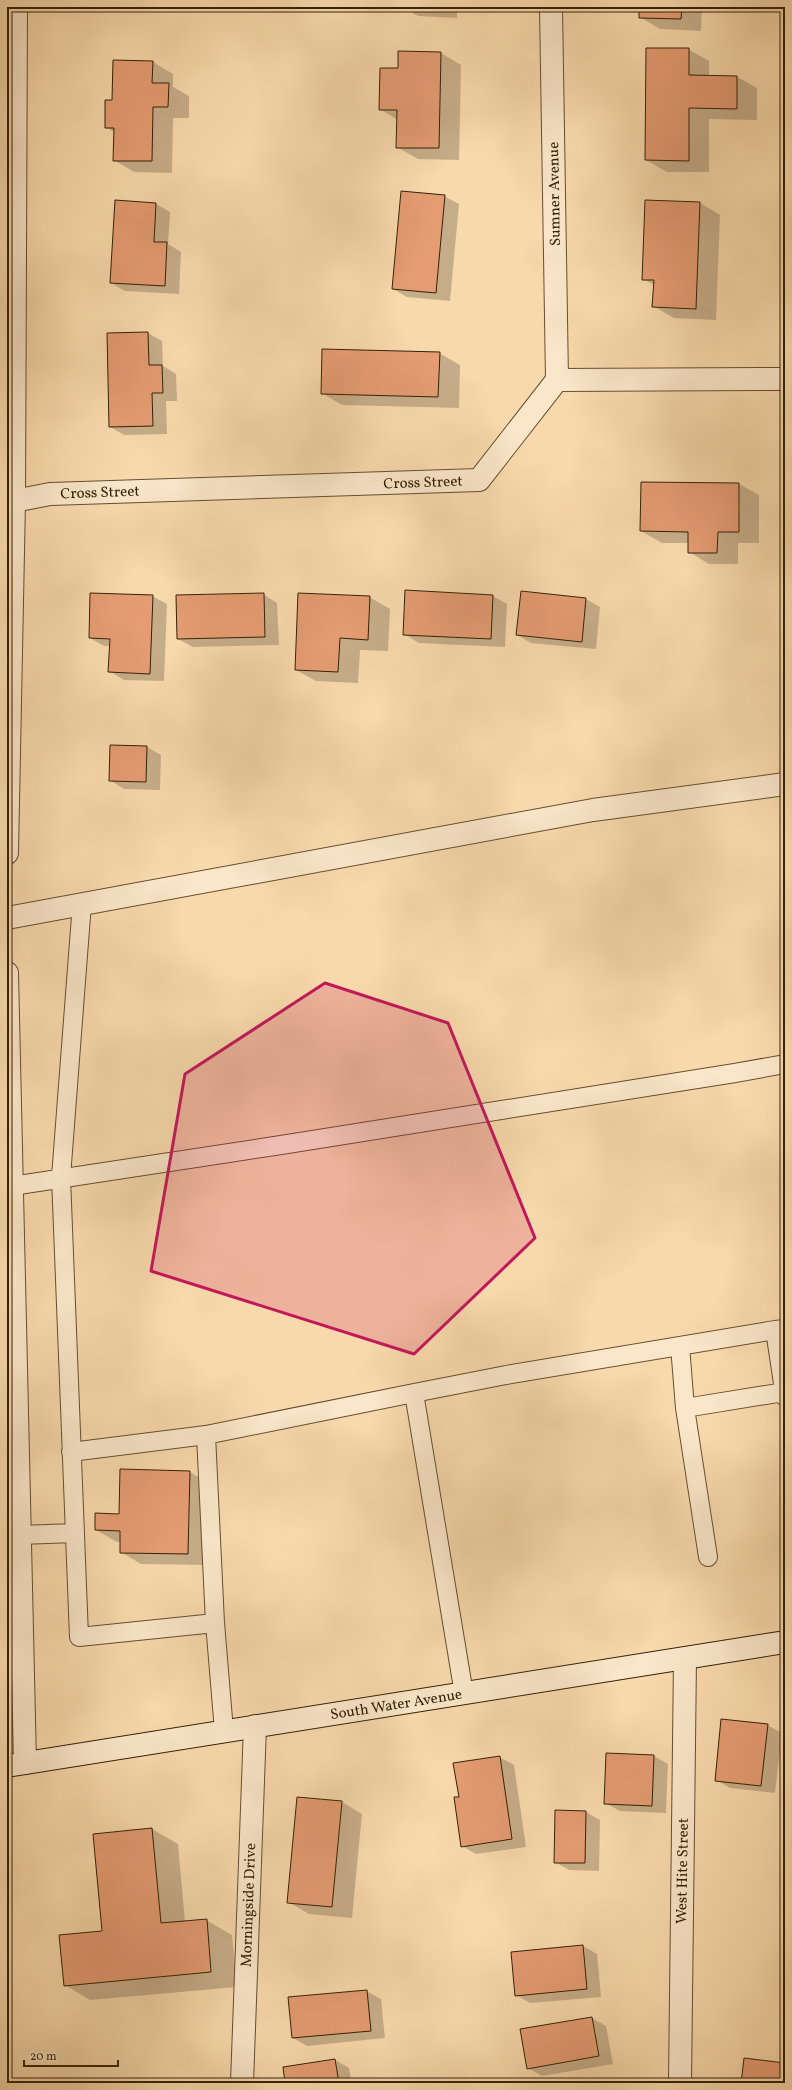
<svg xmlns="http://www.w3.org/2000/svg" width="792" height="2090" viewBox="0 0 792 2090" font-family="Vollkorn,serif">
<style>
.shadow{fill:#0003}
.building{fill:#e59c72;stroke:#342106}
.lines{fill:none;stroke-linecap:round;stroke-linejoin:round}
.service-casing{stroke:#654f30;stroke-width:20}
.minor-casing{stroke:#654f30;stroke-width:24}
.secondary-casing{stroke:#342106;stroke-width:24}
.service{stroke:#fae6c9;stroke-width:18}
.minor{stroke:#fae6c9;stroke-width:22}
.secondary{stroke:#fae6c9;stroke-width:22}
.marked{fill:#c2185b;fill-opacity:0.2;stroke:#c2185b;stroke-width:3;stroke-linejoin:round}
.labels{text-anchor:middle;stroke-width:3;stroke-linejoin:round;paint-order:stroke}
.street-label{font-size:15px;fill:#342106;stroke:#fae6c9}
</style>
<rect width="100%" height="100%" fill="#f8d9ac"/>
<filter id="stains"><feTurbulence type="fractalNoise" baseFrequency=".005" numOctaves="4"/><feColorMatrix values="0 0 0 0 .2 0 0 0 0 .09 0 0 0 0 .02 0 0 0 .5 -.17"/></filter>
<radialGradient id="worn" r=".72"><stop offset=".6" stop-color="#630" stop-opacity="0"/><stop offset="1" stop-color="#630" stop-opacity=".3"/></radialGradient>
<path class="shadow" d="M136,7H189V8Z
M402,7H457V18L418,16Z
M640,7H702L701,31L660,29L640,17Z
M688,49L709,61V76L737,77L757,88V120L709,119V172H667L646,160Z
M399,52L441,53L461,65L459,160L418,159L397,147L398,120L380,109L399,69Z
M153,62L173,74V87L189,96V118H173L172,173L134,172L114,160V132L106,127L113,101Z
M444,196L459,204L450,301L407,297L393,289Z
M700,203L720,215L716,320L674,318L653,306L654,285L643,279Z
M156,204L170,212L168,244L181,252L179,294L125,291L111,283Z
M148,333L162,341L163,366L176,374L177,401H166L167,434L124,435L110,427Z
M439,353L460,365L459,408L342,405L322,393Z
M739,484L759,495V543H738V564H709L689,552V543H662L641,531Z
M406,591L493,596L507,604L505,647L419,643L404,634Z
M522,592L586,599L600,607L596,649L531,643L517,635Z
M263,594L277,603L279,645L193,647L178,639Z
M152,596L167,604L164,681L124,680L109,671L111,646H104L90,638Z
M369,597L390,609L388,651L360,650L358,683L316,681L296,670Z
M147,747L161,755L160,790L124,789L110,780Z
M190,1472L210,1484L208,1565L141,1564L121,1552V1542H117L96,1530Z
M767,1725L782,1733L775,1793L730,1788L716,1780Z
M654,1756L668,1764L666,1813L620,1811L605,1803Z
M499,1757L514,1765L526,1847L476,1854L462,1846Z
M298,1798L342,1802L362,1814L352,1918L309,1914L288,1902Z
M586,1812L600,1820L599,1871L569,1870L555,1862Z
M152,1829L178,1844L185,1922L206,1920L232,1935L237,1987L90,2000L65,1985L103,1931L94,1834Z
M583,1946L597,1954L601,1997L530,2003L516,1995Z
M366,1991L381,1999L385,2038L307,2046L293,2038Z
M592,2018L606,2026L613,2064L542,2076L528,2068Z
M335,2060L349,2068L352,2083H286L284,2067Z"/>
<path class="building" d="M639,7H682L681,19L639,18Z
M646,48H689V75L737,76V109L689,108V161L645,160Z
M398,51L441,52L439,148H396L397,110H379L380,68H398Z
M113,60L153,61L152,83H169L168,107H153L152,161H113L114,128H105V100H112Z
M401,191L445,195L436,293L392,289Z
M115,200L156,203L154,242H167L165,286L110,283Z
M645,200L700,202L696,309L652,307L654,280H642Z
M148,332L149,365H162L163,393H152L153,426L109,427L107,333Z
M322,349L440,352L438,397L321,394Z
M783,471H785V515H784Z
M641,482L739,483V532H718L717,553H688V532L640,531Z
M405,590L493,595L491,639L403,635Z
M521,591L586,598L582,642L516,635Z
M90,593L153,595L150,674L108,672L110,639L89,638Z
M264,593L265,637L177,639L176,595Z
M298,593L370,596L368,640L340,638L338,672L295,670Z
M110,745L147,746L146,782L109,781Z
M120,1469L190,1471L188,1554L120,1553V1531L95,1530V1513L119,1514Z
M721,1719L768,1724L761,1786L715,1781Z
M606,1753L654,1755L652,1806L604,1804Z
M500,1756L512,1839L461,1847L454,1797H459L453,1763Z
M297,1797L342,1801L332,1907L287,1903Z
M555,1810L586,1811L585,1863H554Z
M152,1828L161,1923L207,1919L211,1972L64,1986L59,1935L102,1931L93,1834Z
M583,1945L587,1989L515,1996L511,1952Z
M367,1990L371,2031L292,2038L288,1997Z
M592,2017L599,2056L527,2069L520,2029Z
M744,2058L785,2063V2083H741Z
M335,2059L339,2083H285L283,2067Z"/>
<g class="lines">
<defs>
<path id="service" d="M82,903L61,1177L79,1637L215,1623
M12,1186L281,1145L735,1073L785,1064
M785,1329L775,1330L785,1397
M680,1346L685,1408L708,1557
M685,1408L784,1392
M206,1435L215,1623L224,1731
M71,1452L206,1435L414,1393
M20,1535L75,1533
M464,1694L414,1393L506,1375L775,1330"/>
<path id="minor" d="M551,7L557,380
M557,380L785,379
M14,501L50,494L479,480L557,380
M7,853L14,501L16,7
M7,918L593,810L785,784
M7,973L25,1763
M242,2083L255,1726
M680,2083L685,1659"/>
<path id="secondary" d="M7,1766L785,1642"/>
</defs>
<use href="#service" class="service-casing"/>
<use href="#minor" class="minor-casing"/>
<use href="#secondary" class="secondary-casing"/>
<use href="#service" class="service"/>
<use href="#minor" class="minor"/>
<use href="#secondary" class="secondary"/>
</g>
<path class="marked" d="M325,983L448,1023L535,1238L414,1354L151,1271L185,1074Z"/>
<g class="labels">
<g class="street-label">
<text transform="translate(554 194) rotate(-91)" y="5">Sumner Avenue</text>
<text transform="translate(423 482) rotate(-2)" y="5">Cross Street</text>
<text transform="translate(100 492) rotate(-2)" y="5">Cross Street</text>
<text transform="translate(396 1704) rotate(-9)" y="5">South Water Avenue</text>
<text transform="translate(682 1871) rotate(-89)" y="5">West Hite Street</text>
<text transform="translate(248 1905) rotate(-88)" y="5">Morningside Drive</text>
</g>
</g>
<rect width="792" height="2090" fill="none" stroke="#f8d9ac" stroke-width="24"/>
<rect x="8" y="8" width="776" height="2074" fill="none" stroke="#342106" stroke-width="2"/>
<rect x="12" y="12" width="768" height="2066" fill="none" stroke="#342106"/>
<path d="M24 2060v6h94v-6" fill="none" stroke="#342106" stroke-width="2"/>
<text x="30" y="2060" font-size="12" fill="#342106" stroke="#fae6c9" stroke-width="3" paint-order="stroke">20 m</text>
<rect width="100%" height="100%" filter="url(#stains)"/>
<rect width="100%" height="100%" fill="url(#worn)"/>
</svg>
